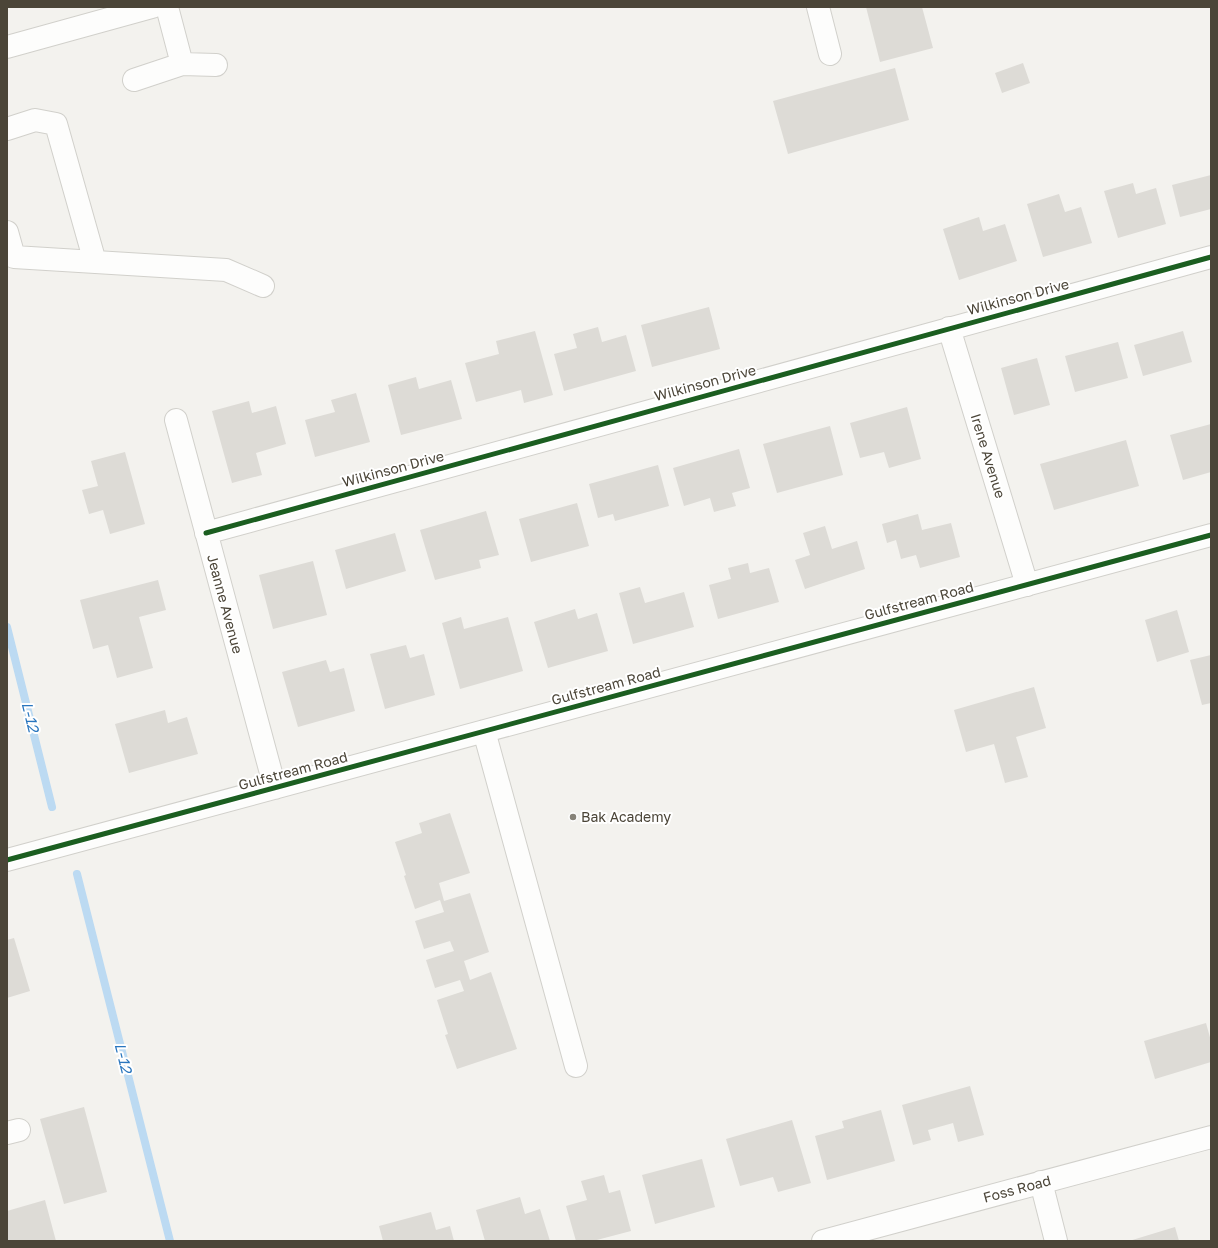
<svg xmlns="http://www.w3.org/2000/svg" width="1218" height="1248" viewBox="0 0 1218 1248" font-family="'Golos Text',sans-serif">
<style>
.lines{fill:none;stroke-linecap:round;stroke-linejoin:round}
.stream{stroke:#bcdaf2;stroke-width:8}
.building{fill:#dddbd6}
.minor-casing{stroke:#d1d0cb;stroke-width:24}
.minor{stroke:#fdfdfc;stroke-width:22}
.cycleway-casing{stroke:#fff;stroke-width:8}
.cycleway{stroke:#1b5e20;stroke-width:5}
.poi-dot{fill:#868278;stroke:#fff;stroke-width:1.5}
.labels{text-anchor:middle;stroke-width:4;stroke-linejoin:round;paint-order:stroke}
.street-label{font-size:14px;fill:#4b4538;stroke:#fff}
.poi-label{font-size:14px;fill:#4b4538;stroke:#fff;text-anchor:start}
.water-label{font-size:15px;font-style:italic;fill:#2a76be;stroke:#fff}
</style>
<rect width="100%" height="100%" fill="#f3f2ee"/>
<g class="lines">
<path class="stream" d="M7,627L52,807
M77,874L170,1241"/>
</g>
<path class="building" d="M866,7H922L933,48L880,62Z
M1023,63L1030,83L1002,93L995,73Z
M895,68L909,120L788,154L773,101Z
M1211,175V209L1180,217L1172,185Z
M1133,183L1136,194L1156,188L1166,224L1118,238L1104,191Z
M1059,194L1065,212L1081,207L1092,243L1043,257L1027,204Z
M979,217L983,231L1005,224L1017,261L959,280L943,229Z
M709,307L720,349L652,367L641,325Z
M598,327L602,342L626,335L636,371L564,391L554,354L577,348L573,334Z
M535,331L553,395L524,403L521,390L476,402L465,363L499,354L496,341Z
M1183,331L1192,362L1143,376L1134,345Z
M1118,342L1128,378L1075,392L1065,356Z
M1037,358L1050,405L1014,415L1001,368Z
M416,377L419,389L451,380L462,419L401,435L388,385Z
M356,393L370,442L315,457L305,420L335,412L331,400Z
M249,401L252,413L276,406L286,444L256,453L262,475L232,483L212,411Z
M907,407L921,459L889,468L884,452L860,458L850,423Z
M1211,424V472L1183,480L1170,435Z
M830,426L843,475L777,493L763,444Z
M1126,440L1139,486L1054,510L1040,464Z
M739,449L750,488L732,493L736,506L714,512L710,498L684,506L673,468Z
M125,452L145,524L110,534L103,510L89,514L82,490L98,486L91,461Z
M658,465L669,506L615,521L613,514L598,518L589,484Z
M577,503L589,546L531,562L519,519Z
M486,511L499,555L479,560L481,568L435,580L420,530Z
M918,514L922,530L951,523L960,557L920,568L916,555L901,559L896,540L887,543L882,524Z
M825,526L832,549L857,541L865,569L805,589L795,560L810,555L803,533Z
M395,533L406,571L346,589L335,550Z
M313,561L327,615L273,629L259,575Z
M748,563L750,573L769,568L779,602L718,619L709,585L731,579L728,568Z
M158,580L166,610L139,617L153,668L117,678L108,645L93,649L80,600Z
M640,587L645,603L684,592L694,627L633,644L619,593Z
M575,609L578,619L597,613L608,651L548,668L534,622Z
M1177,610L1189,652L1157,662L1145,620Z
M461,617L464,629L508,617L523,671L460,689L442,623Z
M406,645L410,658L424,654L435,695L385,709L370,654Z
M1211,655V703L1202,705L1190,660Z
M326,660L330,672L344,668L355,711L298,727L282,672Z
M1034,687L1046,728L1016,737L1028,777L1005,783L994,744L966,752L954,710Z
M165,710L168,723L187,717L198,754L129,773L115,724Z
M450,813L470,873L439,883L444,901L470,893L489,952L464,961L470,980L491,972L517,1049L457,1069L445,1035L448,1034L437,1000L464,991L460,980L435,988L426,960L454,951L450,941L424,949L415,921L444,912L440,900L415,909L404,876L406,875L395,842L422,833L419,823Z
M14,938L30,991L7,998V940Z
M1206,1023L1211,1041V1062L1155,1079L1144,1041Z
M970,1086L984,1135L958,1142L953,1123L928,1130L931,1140L913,1145L902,1105Z
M84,1107L107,1192L64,1204L40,1119Z
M881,1110L895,1161L827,1180L815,1136L844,1128L842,1121Z
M792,1120L811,1183L778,1192L773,1177L740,1186L726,1139Z
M702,1159L715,1207L655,1224L642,1175Z
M604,1175L609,1193L620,1190L631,1231L593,1241H576L566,1206L587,1200L581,1181Z
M520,1197L525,1214L540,1209L550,1241H485L476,1210Z
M45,1200L56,1241H7V1211Z
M431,1212L436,1230L450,1226L454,1241H383L379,1226Z
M1175,1227L1179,1241H1129Z"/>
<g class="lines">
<defs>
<path id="minor" d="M818,7L830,54
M7,47L152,7
M182,64L216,65
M134,80L182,64L167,7
M7,129L35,120L56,124L95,262
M7,232L14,257L226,270L263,286
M949,328L1027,585
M176,420L275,788
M206,533L1211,257
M484,731L576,1066
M7,860L1211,535
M7,1133L19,1130
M1041,1182L1056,1241
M823,1241L1211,1137"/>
</defs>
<use href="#minor" class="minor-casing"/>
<use href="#minor" class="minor"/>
<defs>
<path id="cycleway" d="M206,533L1211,257
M7,860L1211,535"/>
</defs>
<use href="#cycleway" class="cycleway-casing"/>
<use href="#cycleway" class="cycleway"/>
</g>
<circle class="poi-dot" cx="573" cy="817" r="4"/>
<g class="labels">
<g class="street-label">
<text transform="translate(1018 297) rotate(-15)" y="5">Wilkinson Drive</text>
<text transform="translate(705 383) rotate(-15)" y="5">Wilkinson Drive</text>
<text transform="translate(988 456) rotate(73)" y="5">Irene Avenue</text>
<text transform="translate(393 469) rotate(-15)" y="5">Wilkinson Drive</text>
<text transform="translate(919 601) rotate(-15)" y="5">Gulfstream Road</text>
<text transform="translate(225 604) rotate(75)" y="5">Jeanne Avenue</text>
<text transform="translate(606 686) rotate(-15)" y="5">Gulfstream Road</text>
<text transform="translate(293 771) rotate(-15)" y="5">Gulfstream Road</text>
<text transform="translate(1017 1189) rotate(-15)" y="5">Foss Road</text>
</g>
<g class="poi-label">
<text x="581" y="822">Bak Academy</text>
</g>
<g class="water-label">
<text transform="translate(30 717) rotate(76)" y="5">L-12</text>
<text transform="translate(123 1058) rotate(76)" y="5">L-12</text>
</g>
</g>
<rect width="1218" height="1248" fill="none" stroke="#4b4538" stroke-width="16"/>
</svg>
